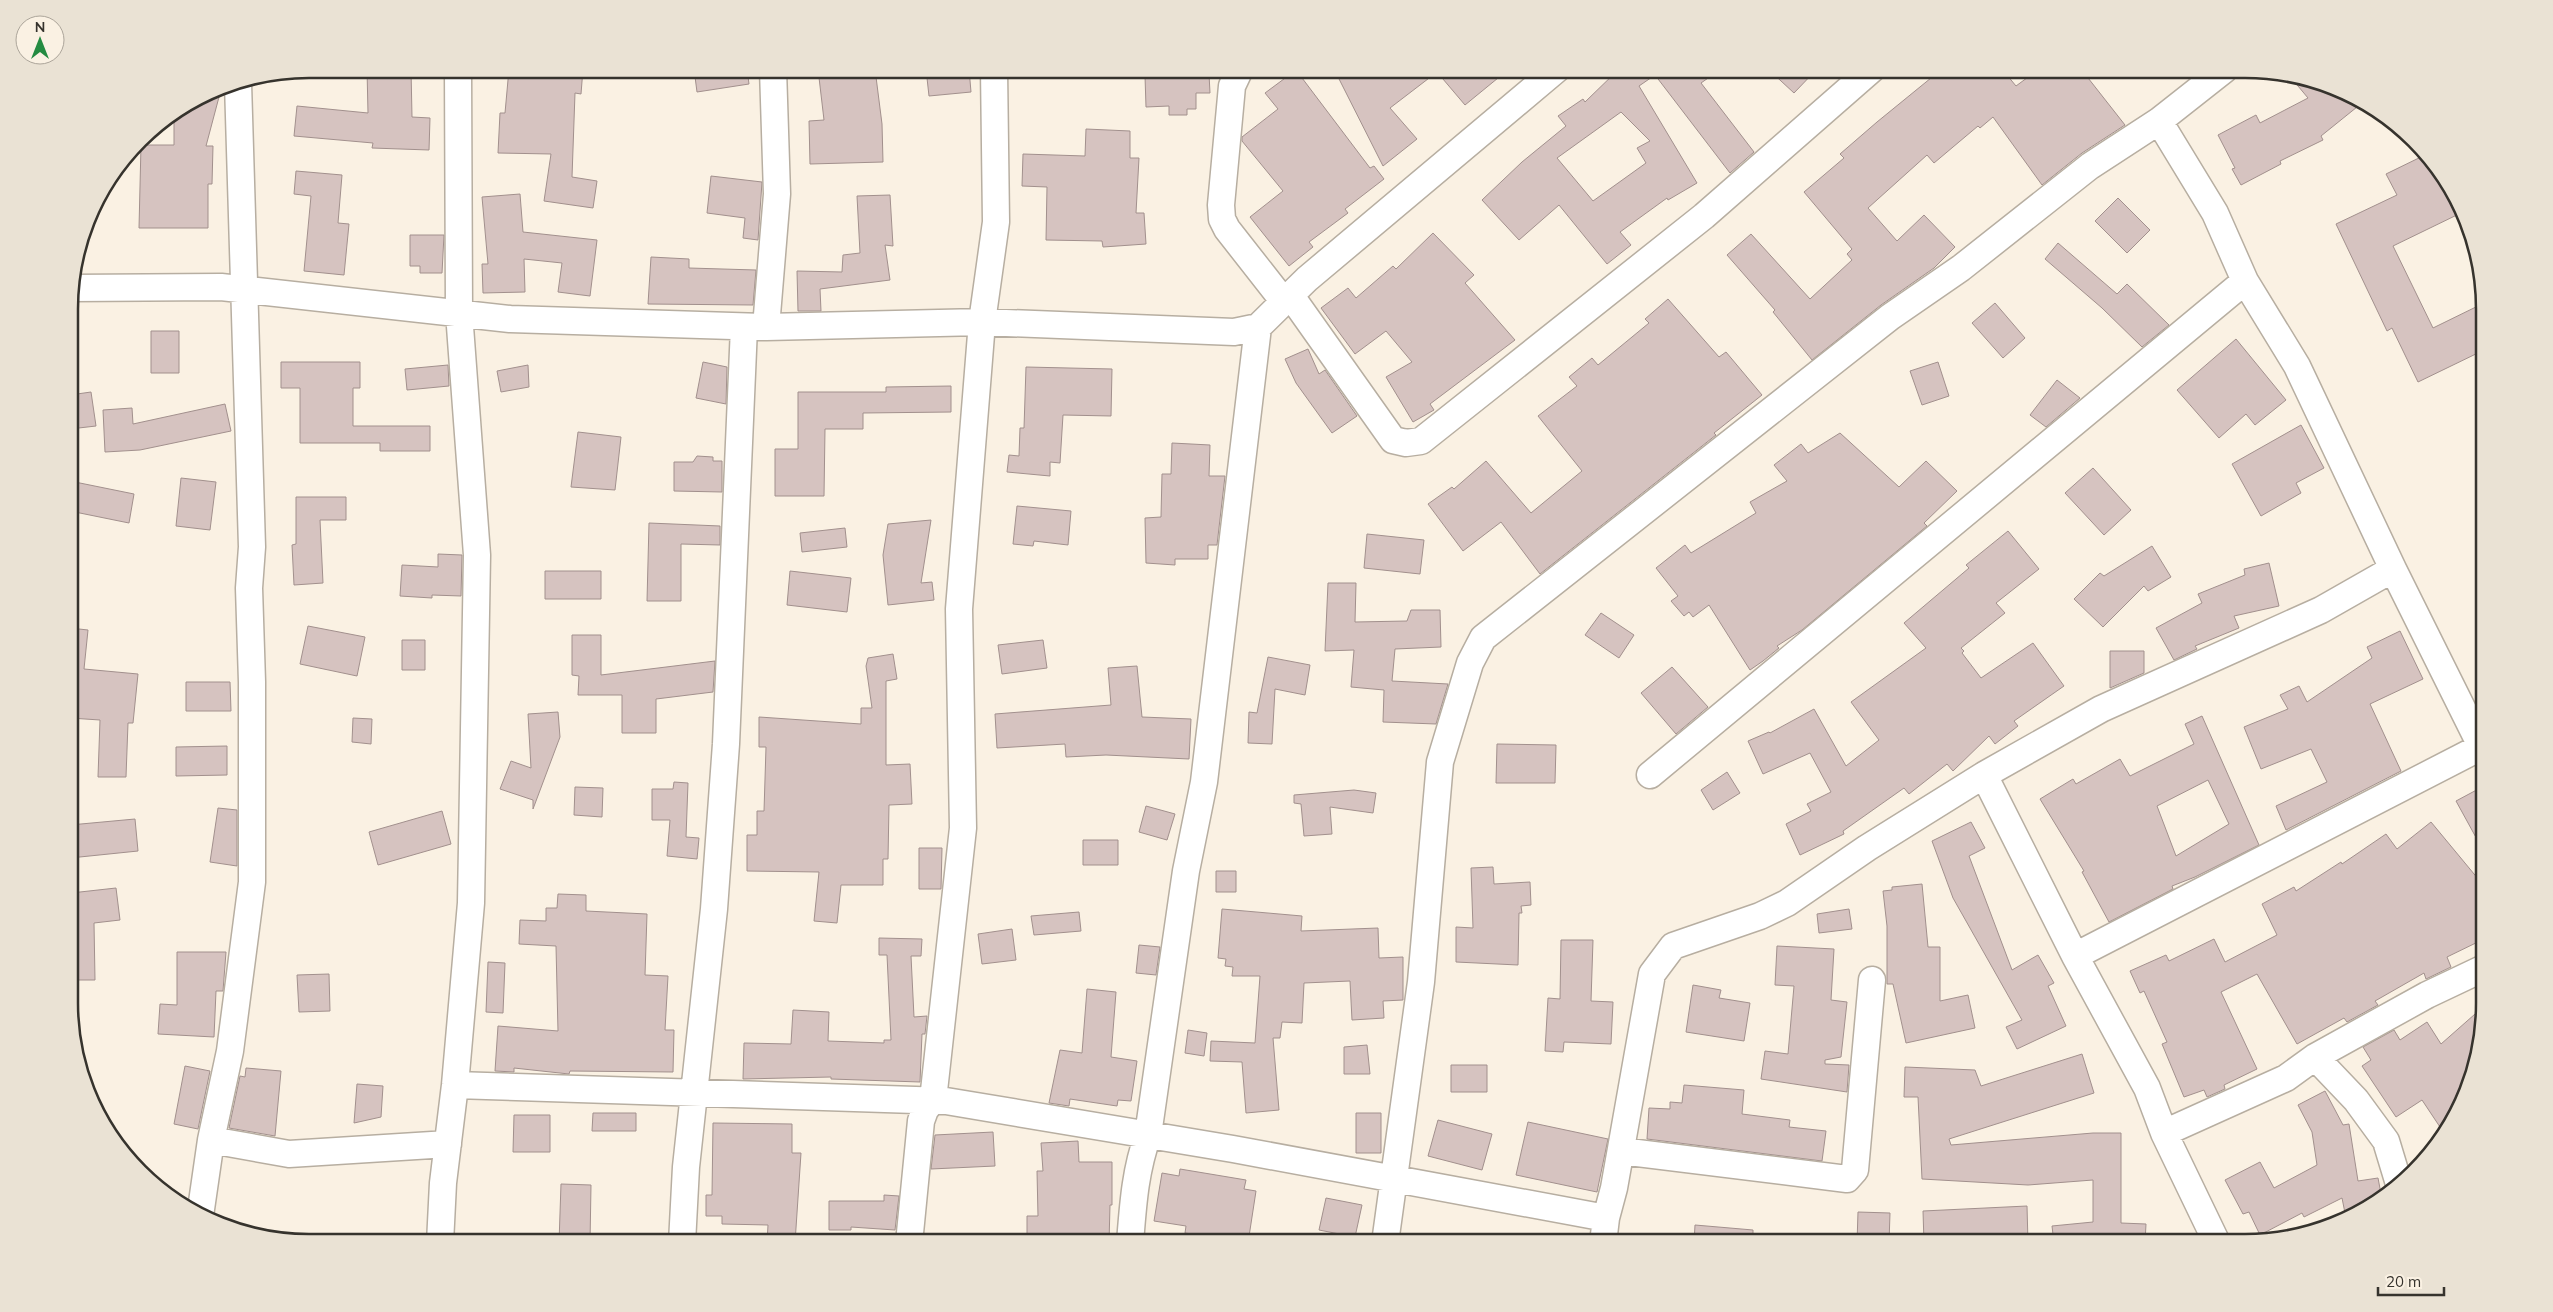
<svg xmlns="http://www.w3.org/2000/svg" width="2553" height="1312" viewBox="0 0 2553 1312" font-family="Mulish,sans-serif">
<style>
.building{fill:#d6c3c0;stroke:#a2908d;fill-rule:evenodd}
.lines{fill:none;stroke-linecap:round;stroke-linejoin:round}
.minor-casing{stroke:#b7aea1;stroke-width:29}
.minor{stroke:#fff;stroke-width:26}
.rim{fill:none;stroke:#36332d;stroke-width:2.5}
</style>
<rect width="100%" height="100%" fill="#faf1e3"/>
<path class="building" d="M367,69H411L412,117L430,118L429,150L372,148L373,143L294,136L297,106L368,113Z
M509,69H583L581,94L575,93L572,177L597,181L593,208L544,201L551,154L498,153L500,113H505Z
M694,69H747L749,84L697,92Z
M818,69H875L882,124L883,162L810,164L809,121L824,120Z
M926,69H969L971,92L929,96Z
M1334,69H1509L1465,105L1437,72L1390,108L1417,139L1383,166Z
M1619,69H1721L1701,83L1754,152L1730,173L1655,75L1639,86L1697,183L1668,200L1667,198L1620,232L1631,245L1607,264L1559,205L1519,240L1482,200L1522,162L1566,126L1558,116L1583,99L1585,102ZM1621,112L1650,141L1637,148L1646,163L1593,201L1557,158Z
M1768,69H1817L1794,93Z
M1942,69H1985L1992,77L2002,69L2016,86L2039,69H2081L2125,125L2082,153L2042,185L1993,117L1980,128L1978,126L1934,163L1927,155L1868,208L1897,241L1924,215L1955,247L1934,268L1881,305L1812,360L1773,312L1775,310L1727,255L1751,234L1810,299L1852,260L1847,254L1852,249L1804,192L1844,158L1840,154L1877,122Z
M1296,70L1370,168L1374,166L1384,179L1345,209L1348,213L1309,242L1313,247L1289,266L1250,217L1283,191L1242,141V137L1278,109L1265,93Z
M1209,74L1210,93H1196V109H1187V115H1169V106L1146,107L1145,76Z
M2293,80L2350,93L2362,103L2321,136L2323,140L2280,161L2281,164L2241,185L2232,169L2235,168L2218,135L2256,115L2260,123L2308,98Z
M201,97H219L206,146H213L212,184H208V228H139L141,145H174V114Z
M1086,129L1130,131V158H1139L1136,213H1144L1146,244L1103,247L1102,241L1046,240L1047,187L1022,186L1023,154L1085,156Z
M2425,155L2435,163L2463,212L2393,246L2433,328L2482,304V351L2418,382L2392,328L2387,331L2336,224L2397,195L2386,174Z
M296,171L342,175L338,223L349,224L344,275L304,271L311,196L294,194Z
M711,176L762,182L758,240L743,238L745,218L707,213Z
M520,194L523,232L597,240L590,296L558,292L562,263L524,259L525,292L483,293L482,264H488L482,197Z
M890,195L893,246L885,245L890,280L820,289L821,311H798L797,271L842,272L843,255L860,253L857,196Z
M2118,198L2150,230L2127,253L2095,221Z
M1433,233L1474,275L1465,283L1515,340L1430,404L1434,410L1413,422L1386,377L1412,362L1386,331L1355,354L1321,308L1348,288L1356,298L1393,266L1396,269Z
M410,235H444L442,273H420V266H410Z
M2058,243L2117,294L2127,284L2169,325L2142,347L2102,308L2045,259Z
M651,257L689,259V268L756,270L753,305L648,304Z
M1668,299L1719,357L1726,352L1762,395L1714,433L1716,435L1540,574L1501,522L1463,551L1428,504L1452,487L1454,489L1486,461L1531,513L1582,471L1538,416L1577,386L1569,377L1592,358L1598,365L1649,323L1645,319Z
M1995,303L2025,338L2003,358L1972,323Z
M151,331H179V373H151Z
M2236,339L2286,400L2255,425L2246,414L2219,438L2177,390Z
M1308,349L1319,374L1325,370L1357,416L1332,433L1296,383L1285,359Z
M281,362H360V388H353V426H430V451H380V443H300V388H281Z
M703,362L727,367L726,404L696,398Z
M1938,362L1949,396L1922,405L1910,371Z
M448,365L449,386L407,390L405,369Z
M528,365L529,387L501,392L497,371Z
M1026,367L1112,369L1111,416L1063,415L1060,463L1050,462V476L1007,472L1009,455L1019,456L1020,428H1024Z
M2057,380L2080,398L2046,427L2030,415Z
M951,386V412L863,413V429H825L824,496H775V449H798V392H886V387Z
M91,392L96,426L70,429V395Z
M225,404L231,431L140,450L105,452L103,410L132,408L133,424Z
M2301,425L2324,468L2296,483L2301,493L2261,516L2232,464Z
M578,432L621,437L615,490L571,487Z
M1840,433L1899,487L1926,461L1957,491L1924,523L1927,526L1802,630L1777,646L1779,648L1763,661L1750,670L1709,605L1693,617L1689,612L1684,616L1671,601L1678,596L1656,568L1685,545L1691,553L1756,513L1750,502L1787,481L1774,465L1801,444L1808,453Z
M1172,443L1210,445L1209,476H1225L1217,545H1208V559H1175V565L1146,563L1145,518L1161,517L1162,474H1171Z
M697,456L713,457V461H722V492L674,491V462H693Z
M2093,468L2131,510L2104,535L2065,493Z
M181,478L216,482L210,530L176,526Z
M70,481L134,494L129,523L70,511Z
M296,497H346V520H320L323,583L294,585L292,545L296,544Z
M1017,506L1071,511L1068,545L1034,541L1033,546L1013,544Z
M931,520L921,583L932,582L934,600L888,605L883,555L888,524Z
M649,523L720,526V545L681,544V601H647Z
M845,528L847,547L802,552L800,533Z
M2008,531L2039,569L1996,603L2005,613L1961,648L1964,651L1962,653L1981,678L2033,643L2064,686L2014,721L2018,726L1995,744L1989,736L1953,771L1947,764L1909,794L1904,788L1843,831L1844,834L1800,855L1786,824L1811,811L1807,804L1831,792L1810,753L1763,774L1748,741L1769,732L1770,733L1814,709L1846,766L1879,740L1851,702L1926,648L1904,623L1969,568L1966,565Z
M1367,534L1424,540L1420,574L1364,568Z
M2152,546L2171,577L2148,591L2144,586L2103,627L2074,599L2100,573L2104,576Z
M438,554L462,555L461,596L432,595V598L400,596L402,565L438,567Z
M2269,563L2279,606L2234,616L2239,628L2195,646L2197,649L2174,660L2156,628L2202,603L2198,594L2245,575L2244,569Z
M545,571H601V599H545Z
M790,571L851,578L847,612L787,605Z
M1328,583H1356L1355,622L1407,621L1411,610H1440L1441,647L1395,649L1392,681L1448,684L1436,724L1383,722L1384,690L1351,687L1354,650L1325,651Z
M1601,613L1634,635L1619,658L1585,635Z
M308,626L365,637L357,676L300,664Z
M70,628L88,630L84,669L138,674L133,723H128L126,777H98L100,720L70,718L73,685H70Z
M2400,631L2423,679L2370,704L2401,771L2286,830L2276,806L2327,782L2311,749L2261,769L2244,727L2288,709L2280,695L2299,686L2307,702L2372,658L2367,647Z
M572,635H601V675L715,661L713,692L656,699V733H622V695H578L579,676L572,675Z
M402,640H425V670H402Z
M1043,640L1047,668L1002,674L998,645Z
M2110,651H2144V673L2110,688Z
M893,654L897,679L886,681V765L910,764L912,804L889,805L888,859H883V885H841L837,923L814,921L819,872L747,871V835H757V811H764L766,747H759V717L861,724V708H872L866,666L868,658Z
M1268,657L1310,665L1305,695L1275,689L1272,744L1248,743L1249,712L1257,713Z
M1137,666L1142,717L1191,719L1189,759L1106,755L1066,757L1065,744L997,748L995,714L1111,705L1108,668Z
M1672,667L1708,707L1676,734L1641,693Z
M186,682H230L231,711H186Z
M558,712L560,737L533,809V800L500,789L511,761L531,768L528,714Z
M2202,716L2259,845L2195,877L2172,886L2173,889L2109,922L2082,872L2084,871L2040,799L2073,779L2076,784L2120,759L2130,776L2194,744L2185,724ZM2208,780L2229,824L2176,856L2157,806Z
M353,718L372,719L371,744L352,742Z
M1497,744L1556,745L1555,783H1496Z
M227,746V775L176,776V747Z
M1727,772L1740,793L1713,810L1701,790Z
M674,782L688,783L686,837L699,838L697,859L667,856L670,820H652V789H673Z
M2484,786V852L2456,801Z
M575,787L603,788L602,817L574,815Z
M1354,790L1376,793L1373,813L1330,807L1332,834L1304,836L1301,804L1294,803V795Z
M1146,806L1175,814L1167,840L1139,832Z
M218,808L237,810V866L210,862Z
M442,811L451,844L378,865L369,832Z
M135,819L138,851L70,858V825Z
M1971,822L1985,848L1969,856L2012,970L2038,955L2054,983L2048,986L2066,1026L2017,1049L2006,1027L2022,1020L1953,898L1932,841Z
M2431,822L2484,886V939L2447,957L2451,967L2426,979L2424,973L2375,1001L2378,1005L2347,1022L2344,1018L2297,1044L2257,974L2221,992L2257,1069L2224,1085L2225,1089L2207,1097L2204,1090L2184,1097L2162,1044L2167,1042L2144,991L2140,993L2130,971L2166,955L2169,961L2214,939L2225,962L2277,935L2262,904L2294,887L2296,891L2341,862L2342,864L2386,834L2397,849Z
M1083,840H1118V865H1083Z
M919,848H942L941,889H919Z
M1493,867L1494,884L1530,882L1531,905L1521,906L1522,913H1519L1518,965L1456,962V927L1473,928L1471,868Z
M1216,871H1236V892H1216Z
M1922,884L1928,947H1940V1001L1968,995L1975,1028L1906,1043L1893,984H1887V926L1883,891L1892,890V887Z
M116,888L120,920L94,923L95,980H71V893Z
M558,894L586,895V911L647,914L645,975L668,976L665,1030H674L673,1072L570,1071L569,1074L514,1068V1072L495,1071L498,1026L558,1031L556,946L519,944L520,920L546,921V908H557Z
M1222,909L1302,916L1301,931L1378,928L1379,958L1403,957V1000L1383,1001L1384,1018L1352,1020L1350,981L1304,983L1302,1023L1282,1022L1280,1038H1273L1279,1110L1246,1113L1242,1062L1210,1061L1211,1041L1255,1043L1260,976H1232L1233,967L1225,966L1226,959L1218,958Z
M1849,909L1852,929L1819,933L1817,914Z
M1079,912L1081,931L1034,935L1031,916Z
M1012,929L1016,960L982,964L978,934Z
M879,938L922,939L921,956H911L914,1017L927,1016L925,1034H922L920,1082L831,1079V1077L743,1079L744,1043L791,1044L793,1010L829,1012L828,1041L884,1043V1040H891L887,955H879Z
M1561,940H1593L1591,1001L1613,1002L1611,1044L1564,1042L1563,1052L1545,1051L1548,998L1560,999Z
M1139,945L1160,947L1156,975L1136,973Z
M1777,946L1834,949L1831,1000L1847,1002L1841,1057L1825,1060V1064L1849,1065L1847,1092L1761,1079L1765,1051L1788,1054L1794,986L1775,985Z
M177,952H226L223,991H216L214,1037L158,1034L160,1004L177,1005Z
M488,962L505,963L503,1013L486,1012Z
M329,974L330,1011L299,1012L297,975Z
M1693,985L1721,990L1719,998L1750,1003L1744,1041L1686,1032Z
M1087,989L1116,992L1111,1057L1137,1061L1131,1101L1118,1100L1117,1106L1070,1099L1069,1106L1049,1103L1060,1050L1082,1053Z
M2483,1007L2460,1109L2444,1133L2422,1100L2396,1117L2362,1066L2371,1060L2363,1047L2394,1030L2400,1040L2427,1022L2441,1044Z
M1188,1030L1207,1033L1204,1056L1185,1053Z
M1367,1045L1370,1074H1344V1047Z
M2082,1054L2094,1093L1949,1139L1951,1145L2093,1133H2121V1223L2146,1224L2145,1243H2054L2052,1226L2093,1222V1180L2028,1185L1922,1179L1918,1097H1904L1905,1067L1975,1070L1981,1086Z
M1451,1065H1487V1092H1451Z
M185,1066L210,1071L198,1129L174,1124Z
M246,1068L281,1071L275,1136L229,1128L240,1076L245,1077Z
M357,1084L383,1086L381,1117L354,1123Z
M1684,1085L1744,1090L1742,1114L1790,1120L1789,1127L1826,1131L1822,1161L1647,1139L1649,1108L1670,1109V1102L1682,1103Z
M2325,1091L2343,1125L2349,1124L2358,1181L2378,1178L2382,1199L2346,1218L2342,1198L2304,1217L2302,1213L2260,1235L2249,1212L2243,1214L2225,1180L2260,1162L2274,1188L2317,1165L2312,1132L2298,1105Z
M593,1113H636V1131H592Z
M1356,1113H1381V1153H1356Z
M514,1115H550V1152H513Z
M1438,1120L1492,1134L1482,1170L1428,1156Z
M1528,1122L1608,1139L1597,1192L1516,1175Z
M713,1123L792,1124V1153H801L795,1243H767L768,1225L722,1224V1216H706V1195H712Z
M993,1132L995,1166L931,1169L935,1135Z
M1078,1141L1079,1162H1112V1205H1110L1109,1243H1027V1216H1038L1037,1171H1043L1041,1143Z
M1180,1169L1246,1180L1244,1189L1256,1191L1248,1243L1185,1233L1186,1226L1154,1221L1162,1173L1179,1176Z
M561,1184L591,1185L590,1243H559Z
M884,1195L899,1196L895,1230L851,1227V1230H829V1201H884Z
M1326,1198L1362,1205L1355,1237L1319,1230Z
M2027,1206L2028,1243H1924L1923,1211Z
M1858,1212L1890,1213L1889,1243H1857Z
M1695,1225L1753,1230V1243H1694Z"/>
<g class="lines">
<defs>
<path id="minor" d="M1240,69L1232,86L1221,205L1222,219L1227,229L1285,303
M2159,121L2215,213L2245,281L2297,366L2393,569L2484,752
M71,288L221,287L510,319L766,327L982,322L1234,332L1258,327L1307,279L1557,69
M1291,296L1393,440L1406,443L1421,441L1704,216L1872,69
M766,327L777,194L773,69
M1650,775L2245,281
M1984,775L2075,956L2147,1088L2164,1133L2217,1243
M2075,956L2481,747
M2315,1057L2356,1100L2386,1141L2399,1184
M455,1085L946,1101L1233,1149L1606,1218
M2164,1133L2286,1078L2315,1057L2427,995L2484,968
M211,1140L289,1154L448,1144
M1621,1151L1847,1179L1855,1170L1872,980
M200,1216L211,1140L230,1051L252,882V682L249,588L252,547L238,83
M440,1243L443,1183L455,1085L471,903L477,555L459,313L458,69
M682,1243L686,1167L714,909L726,744L744,327
M909,1243L921,1121L925,1110L933,1100L963,828L959,609L982,322L996,222L994,69
M1130,1243C1133,1205 1135,1171 1148,1135L1186,871L1204,782L1258,327
M1385,1243L1421,982L1440,762L1470,663L1483,638L1890,317L1961,268L2090,166L2159,121L2225,69
M1603,1243L1606,1218L1614,1188L1652,974L1673,946L1760,916L1787,903L1867,848L1984,775L2101,709L2321,610L2393,569"/>
</defs>
<use href="#minor" class="minor-casing"/>
<use href="#minor" class="minor"/>
</g>
<path d="M0 0H2553V1312H0ZM309 78H2245A231 231 0 0 1 2476 309V1003A231 231 0 0 1 2245 1234H309A231 231 0 0 1 78 1003V309A231 231 0 0 1 309 78Z" fill="#eae2d4" fill-rule="evenodd"/>
<path class="rim" d="M309 78H2245A231 231 0 0 1 2476 309V1003A231 231 0 0 1 2245 1234H309A231 231 0 0 1 78 1003V309A231 231 0 0 1 309 78Z"/>
<g transform="translate(40 40)"><circle r="24" fill="#faf1e3" stroke="#aca59a"/>
<path d="M0-4L9 19L0 12L-9 19Z" fill="#248b41"/>
<text y="-8" font-size="14" font-weight="bold" text-anchor="middle" fill="#36332d">N</text>
</g>
<path d="M2378 1287v8h66v-8" fill="none" stroke="#36332d" stroke-width="2.5"/>
<text x="2386" y="1287" font-size="15" fill="#36332d" stroke="#faf1e3" stroke-width="4" paint-order="stroke">20 m</text>
</svg>
